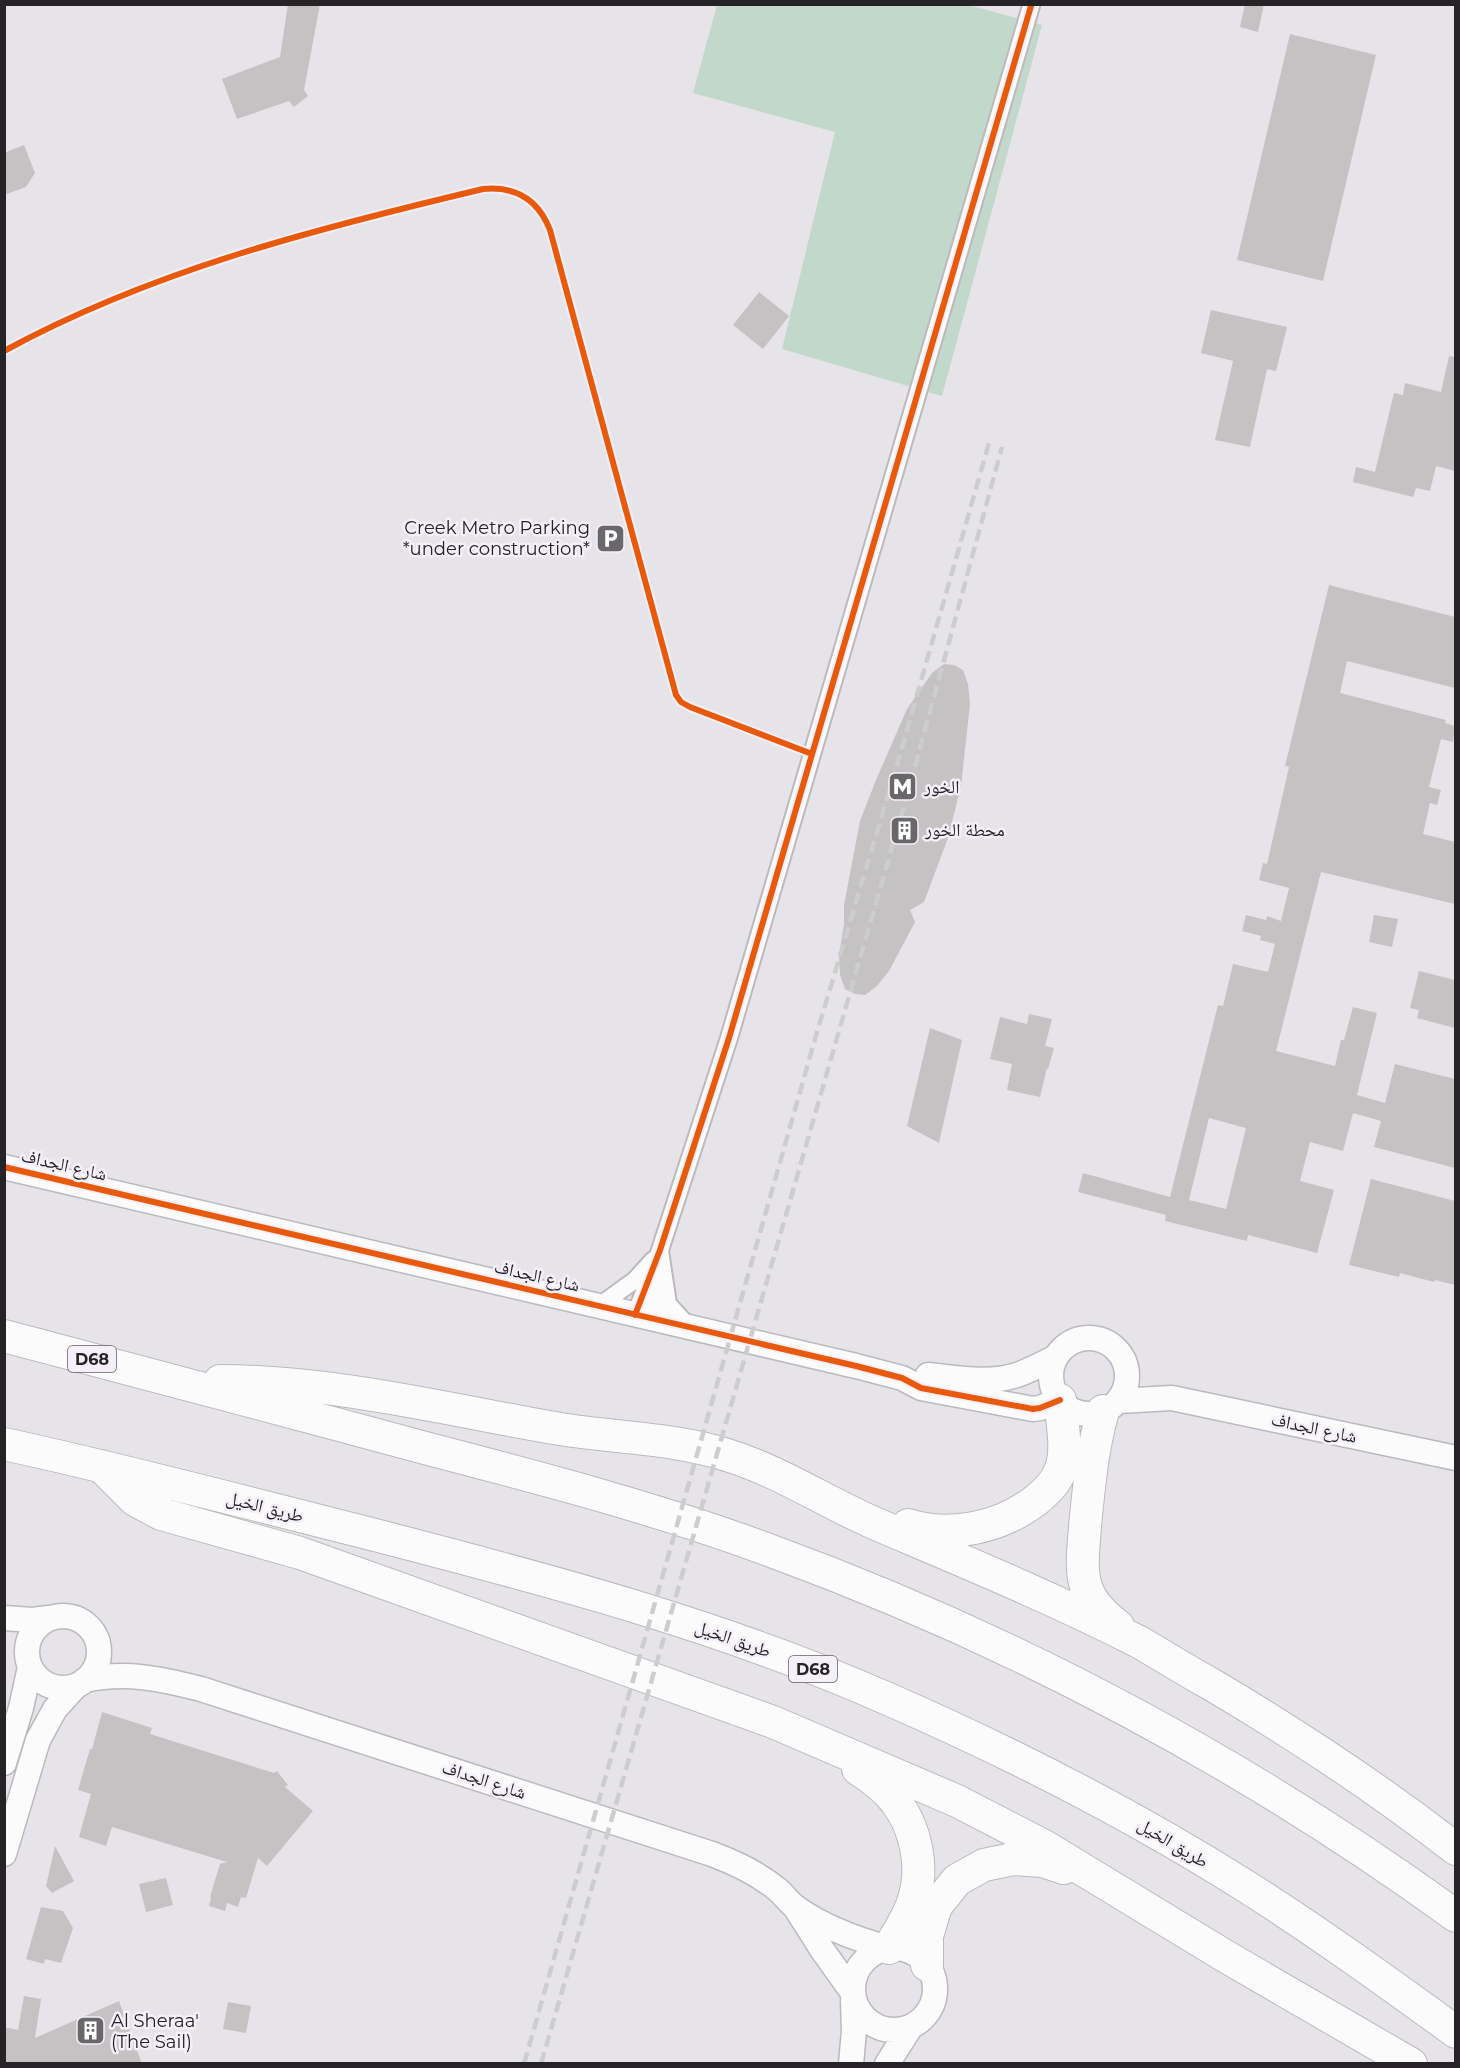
<svg xmlns="http://www.w3.org/2000/svg" width="1460" height="2068" viewBox="0 0 1460 2068" font-family="Montserrat,'Noto Naskh Arabic',sans-serif">
<style>
.green{fill:#c1d8ca}
.building{fill:#c5c2c4;fill-rule:evenodd}
.lines{fill:none;stroke-linecap:round;stroke-linejoin:round}
.street-casing{stroke:#bbb9bd;stroke-width:20}
.secondary-casing{stroke:#bbb9bd;stroke-width:27}
.highway-casing{stroke:#bbb9bd;stroke-width:34}
.street{stroke:#fbfbfc;stroke-width:16}
.secondary{stroke:#fbfbfc;stroke-width:24}
.highway{stroke:#fbfbfc;stroke-width:32}
.rail{stroke:#cdcdce;stroke-width:4.5;stroke-dasharray:12 6;stroke-linecap:butt}
.cycleway-casing{stroke:#f4eff8;stroke-width:10}
.cycleway{stroke:#e8590c;stroke-width:6}
.labels{text-anchor:middle;stroke-width:5;stroke-linejoin:round;paint-order:stroke}
.shield{fill:#f4eff8;stroke:#636065;stroke-width:1.5}
.shield-label{font-size:16px;font-weight:bold;fill:#252326}
.poi-label{font-size:18px;fill:#252326;stroke:#f4eff8;text-anchor:start}
.street-label{font-size:18px;fill:#252326;stroke:#f4eff8}
</style>
<rect width="100%" height="100%" fill="#e6e4e9"/>
<path class="green" d="M717,5H968L1042,25L942,396L782,349L835,132L693,93Z"/>
<path class="building" d="M288,4H320L304,90L308,96L294,107L289,101L237,119L222,79L280,57Z
M1245,4H1264L1258,32L1240,27Z
M1290,34L1376,55L1323,281L1237,260Z
M24,145L35,173L26,187L4,195V153Z
M759,292L789,316L763,349L733,325Z
M1211,310L1287,327L1276,371L1267,369L1250,447L1215,440L1233,361L1201,353Z
M1449,356L1455,357V471L1436,466L1430,491L1416,488L1413,497L1353,482L1356,467L1375,472L1394,393L1403,395L1405,383L1441,392Z
M1329,585L1455,617V688L1347,661L1340,693L1446,720L1445,723L1455,726L1453,742L1441,739L1429,787L1441,790L1437,805L1430,803L1423,834L1455,842V904L1321,872L1276,1051L1335,1066L1341,1040H1344L1353,1007L1377,1013L1357,1095L1385,1103L1395,1064L1455,1079V1168L1374,1147L1381,1121L1353,1113L1343,1151L1310,1142L1300,1181L1334,1190L1317,1253L1248,1235L1247,1241L1165,1221L1166,1215L1078,1192L1083,1173L1170,1197L1218,1005L1223,1006L1233,964L1268,972L1275,944L1260,940L1261,936L1242,931L1246,915L1266,920L1267,916L1281,921L1289,888L1259,880L1263,863L1267,864L1289,767L1285,766ZM1209,1118L1246,1128L1226,1209L1189,1200Z
M944,664L954,665L963,670L968,684L970,704L961,786L948,838L924,902L910,910L915,922L889,971L877,986L865,995L855,994L845,989L840,975L839,955L844,925V905L860,821L876,780L907,709L932,673Z
M1374,915L1398,919L1392,947L1369,942Z
M1419,971L1455,980V1028L1417,1018L1419,1010L1410,1008Z
M1029,1014L1052,1019L1045,1046L1054,1048L1048,1069L1047,1068L1040,1097L1007,1090L1012,1064L990,1059L1000,1017L1027,1024Z
M930,1028L962,1040L939,1143L907,1126Z
M1371,1179L1455,1201V1285L1435,1280L1434,1282L1400,1273L1399,1277L1349,1265Z
M102,1712L152,1728L150,1734L274,1773L277,1771L288,1785L285,1787L313,1811L267,1866L258,1858L246,1898L241,1897L238,1907L227,1903L225,1911L209,1906L211,1898L210,1897L220,1864L227,1862L112,1827L106,1846L79,1837L91,1794L78,1790L90,1749H92Z
M55,1846L74,1881L52,1893L46,1886Z
M166,1878L173,1905L146,1912L139,1884Z
M41,1907L63,1911L73,1928L61,1963L45,1959L44,1964L26,1959Z
M24,1996L41,1999L35,2038L119,2001L142,2064H4V2027L18,2030Z
M228,2002L251,2006L246,2033L223,2029Z"/>
<g class="lines">
<defs>
<path id="street" d="M660,1251L668,1304L689,1327
M599,1306L635,1280L653,1260
M635,1315L660,1250L729,1038L1031,6
M651,1319L657,1275"/>
<path id="secondary" d="M4,1167L856,1366L902,1378L921,1388L1033,1409L1040,1408L1060,1400
M1051 1376a38 38 0 1 1 76 0a38 38 0 1 1-76 0Z
M928,1375C958,1378 989,1384 1017,1375C1031,1370 1044,1363 1056,1357
M1118,1401L1172,1398L1456,1458
M27 1652a36 36 0 1 1 72 0a36 36 0 1 1-72 0Z
M4,1618L32,1620L49,1618
M85,1680C126,1671 162,1679 201,1689L712,1854C736,1863 758,1873 778,1890C785,1896 790,1904 798,1909C825,1928 856,1939 888,1948
M4,1763L21,1708L30,1667
M4,1854L38,1740L55,1709L76,1686
M797,1910L823,1951L853,1993
M853 1989a41 41 0 1 1 82 0a41 41 0 1 1-82 0Z
M851,2064L854,2031L853,2000
M887,2064L910,2028"/>
<path id="highway" d="M4,1336C145,1373 285,1410 425,1448C540,1478 655,1508 766,1549C1013,1639 1243,1762 1456,1916
M220,1381C334,1381 448,1410 560,1429C616,1438 673,1438 727,1455C779,1471 824,1501 874,1523C963,1561 1053,1598 1139,1642C1162,1655 1185,1670 1209,1683C1294,1733 1377,1788 1456,1849
M1103,1411C1092,1449 1089,1487 1085,1526C1084,1546 1080,1567 1086,1587C1092,1604 1104,1615 1118,1626
M4,1444C129,1471 251,1504 375,1535C549,1580 723,1626 888,1699C1012,1753 1133,1815 1247,1887C1318,1932 1387,1982 1456,2032
M101,1466L135,1500L161,1514L300,1553L773,1722L957,1801L1044,1846L1225,1956L1411,2064
M908,1525C951,1538 999,1528 1035,1501C1046,1492 1056,1483 1061,1469C1068,1448 1062,1422 1060,1400
M858,1769C872,1778 886,1788 896,1802C916,1828 924,1867 914,1899C909,1917 898,1932 889,1948
M927,1965V1936L936,1906L957,1880L984,1865L1013,1859L1043,1861L1064,1868"/>
</defs>
<use href="#street" class="street-casing"/>
<use href="#secondary" class="secondary-casing"/>
<use href="#highway" class="highway-casing"/>
<use href="#street" class="street"/>
<use href="#secondary" class="secondary"/>
<use href="#highway" class="highway"/>
<path class="rail" d="M524,2064L815,1039L895,772L989,443
M541,2064L912,778L1002,447"/>
<defs>
<path id="cycleway" d="M4,351C153,270 319,228 483,189C515,186 538,199 550,230L676,695L681,702L690,707L812,754
M4,1167L856,1366L902,1378L921,1388L1033,1409L1040,1408L1060,1400
M635,1315L660,1250L729,1038L1031,6"/>
</defs>
<use href="#cycleway" class="cycleway-casing"/>
<use href="#cycleway" class="cycleway"/>
</g>
<defs>
<symbol id="parking-square" viewBox="-11 -11 22 22"><rect x="-9" y="-9" width="18" height="18" rx="4" fill="#69676a" stroke="#f4eff8"/><path d="M-3.5-5.5H1a3.5 3.5 0 0 1 0 7H-1V5.5H-3.5ZM-1-3.4V-.6H.8a1.4 1.4 0 0 0 0-2.8Z" fill="#fff"/></symbol>
<symbol id="metro-square" viewBox="-11 -11 22 22"><rect x="-9" y="-9" width="18" height="18" rx="4" fill="#69676a" stroke="#f4eff8"/><path d="M-5.5 5V-5H-3L0 0L3-5H5.5V5H3V-.5L0 4L-3-.5V5Z" fill="#fff"/></symbol>
<symbol id="building-square" viewBox="-11 -11 22 22"><rect x="-9" y="-9" width="18" height="18" rx="4" fill="#69676a" stroke="#f4eff8"/><path d="M-4-6H4V6H1V3H-1V6H-4ZM-2.5-4.3h1.7v1.8h-1.7ZM.8-4.3h1.7v1.8H.8ZM-2.5-1h1.7V.8h-1.7ZM.8-1h1.7V.8H.8Z" fill="#fff"/></symbol>
</defs>
<g fill-rule="evenodd">
<use href="#parking-square" x="594" y="522" width="33" height="33"/>
<use href="#metro-square" x="886" y="770" width="33" height="33"/>
<use href="#building-square" x="888" y="814" width="33" height="33"/>
<use href="#building-square" x="74" y="2014" width="33" height="33"/>
</g>
<g class="labels">
<g class="shield">
<rect x="68" y="1346" width="48" height="26" rx="4.5"/>
<rect x="789" y="1656" width="48" height="26" rx="4.5"/>
</g>
<g class="shield-label">
<text x="92" y="1365">D68</text>
<text x="813" y="1675">D68</text>
</g>
<g class="poi-label">
<text x="590" y="534" text-anchor="end">Creek Metro Parking<tspan x="590" dy="21">*under construction*</tspan></text>
<text x="924" y="793">الخور</text>
<text x="925" y="836">محطة الخور</text>
<text x="111" y="2027">Al Sheraa'<tspan x="111" dy="21">(The Sail)</tspan></text>
</g>
<g class="street-label">
<text transform="translate(64 1165) rotate(13)" y="6">شارع الجداف</text>
<text transform="translate(537 1276) rotate(13)" y="6">شارع الجداف</text>
<text transform="translate(1314 1428) rotate(12)" y="6">شارع الجداف</text>
<text transform="translate(265 1507) rotate(14)" y="6">طريق الخيل</text>
<text transform="translate(733 1639) rotate(19)" y="6">طريق الخيل</text>
<text transform="translate(484 1780) rotate(18)" y="6">شارع الجداف</text>
<text transform="translate(1173 1843) rotate(31)" y="6">طريق الخيل</text>
</g>
</g>
<rect width="1460" height="2068" fill="none" stroke="#252326" stroke-width="12"/>
</svg>
